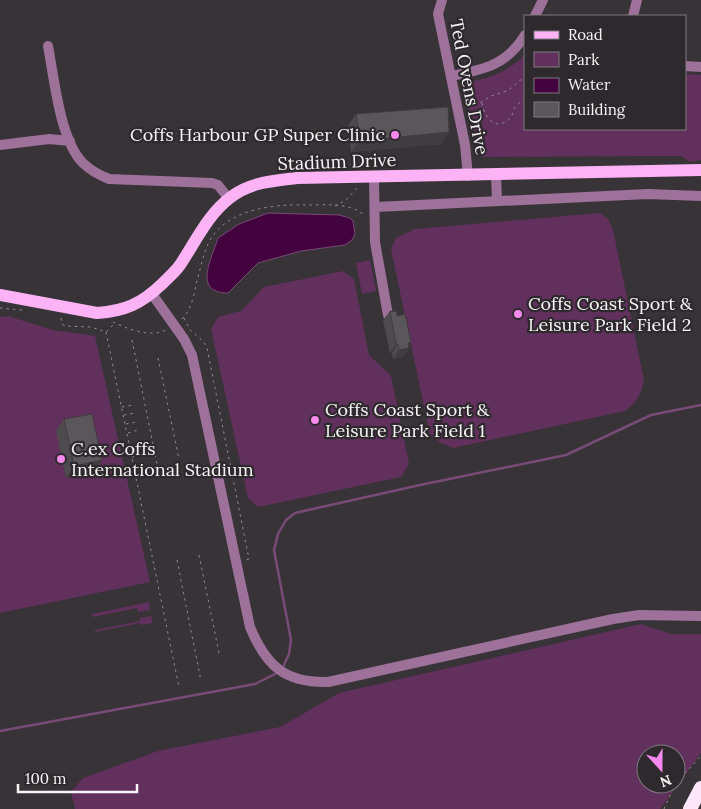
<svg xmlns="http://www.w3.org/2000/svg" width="701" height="809" viewBox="0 0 701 809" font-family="Lora,serif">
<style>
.green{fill:#61305d;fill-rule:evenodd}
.water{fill:#42033f;stroke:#784b76}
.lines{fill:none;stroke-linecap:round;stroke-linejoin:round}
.stream{stroke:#784b76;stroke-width:2.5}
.path{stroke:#8f8b8e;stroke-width:1;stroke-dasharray:2.5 4;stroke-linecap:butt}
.minor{stroke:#9d7199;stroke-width:10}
.major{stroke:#fcb3f5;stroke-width:12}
.highway{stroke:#fce6f9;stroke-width:14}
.wall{fill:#4e4a4d}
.shaded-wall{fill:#403c3f}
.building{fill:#5b565a;stroke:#403c3f}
.poi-dot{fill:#f689ee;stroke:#2e292d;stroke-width:2}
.labels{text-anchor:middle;stroke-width:4.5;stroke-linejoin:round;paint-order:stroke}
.street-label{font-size:18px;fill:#f7f4f6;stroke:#2e292d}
.poi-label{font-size:18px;fill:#f7f4f6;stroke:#2e292d;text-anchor:start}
</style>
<rect width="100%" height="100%" fill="#383337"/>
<path class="green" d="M525,54V129H685V74L701,75V160L690,162L681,156L482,157L477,148L465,88L469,82C490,78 510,71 525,54Z
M600,213L608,219L613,230L644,380C641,395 637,402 625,411L453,448L441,443L430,435L391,249L396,238L415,229Z
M370,260L376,291L362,294L356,263Z
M343,271L354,279L369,355L391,376L409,464L401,477L258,507L248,498L211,329L218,317L241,311L264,287Z
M8,316L53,330L95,336L150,582L0,613V317Z
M149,602L150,610L138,612L137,608L93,617L92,614Z
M151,616L153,623L141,625L140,623L95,632V630L140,621V618Z
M641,624L671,634H701V753L660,809H75L71,792L83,778L158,751L280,727L339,693ZM646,754H676V784H646Z"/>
<path class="water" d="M268,213L339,215L350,218L353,221L355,234L352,240L345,245L301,251L258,263L228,293C192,293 212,258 218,238L239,224Z"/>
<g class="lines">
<path class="stream" d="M283,667L289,654L291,640L274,550L278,534L286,520L295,513L420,485L566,455L651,415L701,405
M0,731L255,684L275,674"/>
<path class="path" d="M463,96H469L480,103L491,96L509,90L520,80H525
M482,103C484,117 496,133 510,118C513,115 513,110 515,107C518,104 522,101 525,98
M335,206L346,200L357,188
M0,308L22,310
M61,318L62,324L65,326L91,327L106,332L114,324
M184,318L190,330L204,342L207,348L249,559L245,560
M182,319C192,309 194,294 197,281C201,267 203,253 210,240C228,209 274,204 306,205C325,205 351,202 365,216
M113,322C128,329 150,338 166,330
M106,332L179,687
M132,340L157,464
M158,358L179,459
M122,407L133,405
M124,415L135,413
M126,424L136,422
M128,433L138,430
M131,448L141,446
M132,457L143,454
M199,555L219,653
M177,560L201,681
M676,783L701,756
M664,809L675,784"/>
<path class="minor" d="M442,0L438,14L465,145L468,176
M535,16L543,0
M633,16L637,0
M48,46C54,77 60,141 83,163C90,170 99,175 109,179L212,183L218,185L229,199
M685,66L701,67
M451,76C483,70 507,65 525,35
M0,145L49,139L70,141
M496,175L497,201
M374,177L375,242L388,315
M376,207L648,194L701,196
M152,294L184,339L192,355L250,627C266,666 285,683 328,682L613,619L639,615L701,616"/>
<path class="major" d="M0,295L97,313C125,311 141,304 162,284C168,278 175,272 180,265C196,241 208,214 231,197C250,182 274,181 297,178L701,170"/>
<path class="highway" d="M690,809L701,788"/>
</g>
<path class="wall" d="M356,114L449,132L441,144L351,152L348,126Z
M390,311L397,316L411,342L409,345V348L403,357L393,359L392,353H390L383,320Z
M64,419L102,460L94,472L66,478L56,431Z"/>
<path class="shaded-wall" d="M449,132L441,144L351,152L360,141Z
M411,342L406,349L409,348L403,357L393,359L399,350L408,343Z
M396,344H398L392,353H390Z
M102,460L94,472L66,478L74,466Z"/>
<path class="building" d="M448,107L449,132L360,141L356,114Z
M390,311L397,312V316L405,314L411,342L408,343L409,348L399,350L398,344H396Z
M92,414L102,460L74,466L64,419Z"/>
<g class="poi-dot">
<circle cx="395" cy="135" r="5"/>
<circle cx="518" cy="314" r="5"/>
<circle cx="315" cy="420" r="5"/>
<circle cx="61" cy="459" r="5"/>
</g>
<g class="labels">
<g class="street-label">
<text transform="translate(469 87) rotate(79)" y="6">Ted Ovens Drive</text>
<text transform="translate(337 162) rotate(-2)" y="6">Stadium Drive</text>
</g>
<g class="poi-label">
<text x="385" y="141" text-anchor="end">Coffs Harbour GP Super Clinic</text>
<text x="528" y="310">Coffs Coast Sport &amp;<tspan x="528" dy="21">Leisure Park Field 2</tspan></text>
<text x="325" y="416">Coffs Coast Sport &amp;<tspan x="325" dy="21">Leisure Park Field 1</tspan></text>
<text x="71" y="455">C.ex Coffs<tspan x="71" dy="21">International Stadium</tspan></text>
</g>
</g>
<rect x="524" y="15" width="162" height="115" fill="#2e292d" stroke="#7e7a7d"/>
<rect x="534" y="31" width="25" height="8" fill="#fcb3f5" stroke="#7e7a7d"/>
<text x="568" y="40" font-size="15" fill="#f7f4f6">Road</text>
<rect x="534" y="52" width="25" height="15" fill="#61305d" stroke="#7e7a7d"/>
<text x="568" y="65" font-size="15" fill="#f7f4f6">Park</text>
<rect x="534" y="78" width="25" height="15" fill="#42033f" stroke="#7e7a7d"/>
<text x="568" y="90" font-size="15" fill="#f7f4f6">Water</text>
<rect x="534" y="102" width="25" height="15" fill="#5b565a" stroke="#7e7a7d"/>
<text x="568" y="115" font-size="15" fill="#f7f4f6">Building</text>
<g transform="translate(661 769) rotate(159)"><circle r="24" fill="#2e292d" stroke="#7e7a7d"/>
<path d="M0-4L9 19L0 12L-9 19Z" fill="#f689ee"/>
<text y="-8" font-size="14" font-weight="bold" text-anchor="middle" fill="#f7f4f6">N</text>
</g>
<path d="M18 784v8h119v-8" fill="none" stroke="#f7f4f6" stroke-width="2.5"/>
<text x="25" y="784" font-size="15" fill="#f7f4f6" stroke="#2e292d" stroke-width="4" paint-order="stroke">100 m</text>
</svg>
